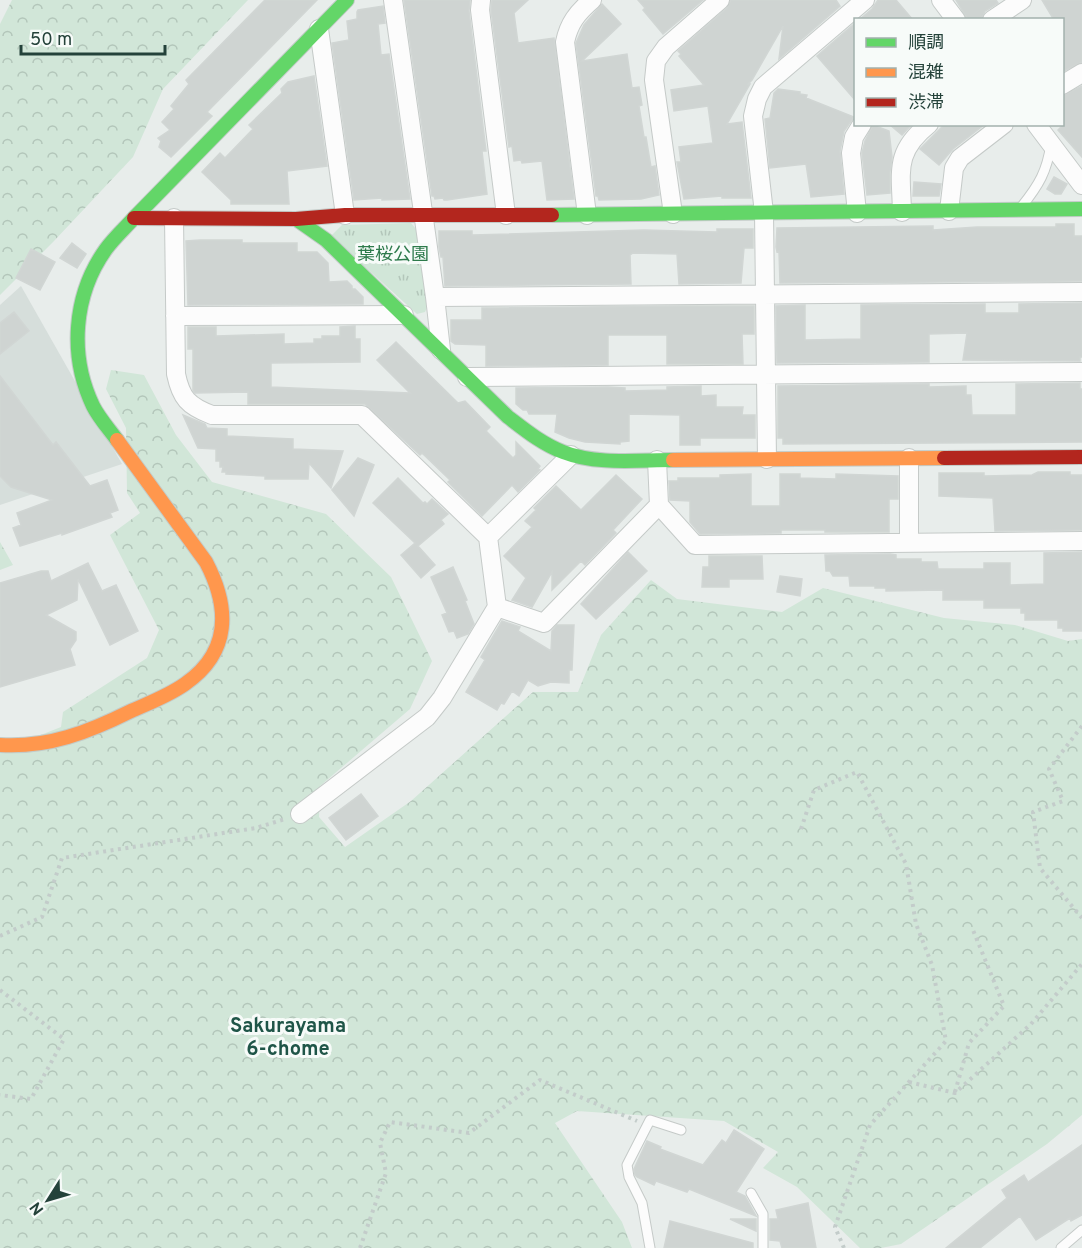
<svg xmlns="http://www.w3.org/2000/svg" width="1082" height="1248" viewBox="0 0 1082 1248" font-family="Overpass,'Noto Sans JP',sans-serif">
<style>
.built{fill:#d6dedb}
.grass{fill:url(#grass-tufts)}
.forest{fill:url(#forest-crowns)}
.building{fill:#cfd4d2;stroke:#d1d6d4;stroke-width:1.5}
.lines{fill:none;stroke-linecap:round;stroke-linejoin:round}
.lane-casing{stroke:#c5cac8;stroke-width:11}
.street-casing{stroke:#c5cac8;stroke-width:20}
.fast-casing{stroke:#c3cbc8;stroke-width:16}
.slow-casing{stroke:#c3cbc8;stroke-width:16}
.jam-casing{stroke:#c3cbc8;stroke-width:16}
.path{stroke:#c3ccca;stroke-width:4;stroke-dasharray:3 4.5;stroke-linecap:butt}
.lane{stroke:#fcfcfc;stroke-width:9}
.street{stroke:#fcfcfc;stroke-width:18}
.fast{stroke:#63d668;stroke-width:14}
.slow{stroke:#ff974d;stroke-width:14}
.jam{stroke:#b3261e;stroke-width:14}
.labels{text-anchor:middle;stroke-width:6;stroke-linejoin:round;paint-order:stroke}
.park-label{font-size:18px;fill:#2d7a4b;stroke:#f7fbf9}
.neighbourhood-label{font-size:20px;font-weight:bold;fill:#1f5548;stroke:#f7fbf9}
</style>
<defs>
<pattern id="grass-tufts" width="24" height="20" patternUnits="userSpaceOnUse" patternTransform="scale(1.5)"><rect width="24" height="20" fill="#d1e6d8"/><path d="M3 7l-1-3M5 7V3M7 7l1-3M15 17l-1-3M17 17v-4M19 17l1-3" fill="none" stroke="#b3c6ba"/></pattern>
<pattern id="forest-crowns" width="20" height="18" patternUnits="userSpaceOnUse" patternTransform="scale(1.5)"><rect width="20" height="18" fill="#d1e6d8"/><path d="M2 6a3 3 0 1 1 6 0M12 15a3 3 0 1 1 6 0" fill="none" stroke="#b3c6ba"/></pattern>
</defs>
<rect width="100%" height="100%" fill="#e8edeb"/>
<path class="built" d="M21,286L122,464L0,505V305Z"/>
<path class="grass" d="M411,223L421,235L429,303L425,312L417,314L331,236L342,225Z"/>
<path class="forest" d="M12,0H248L163,89L133,157L54,241L0,295V24Z
M111,370L144,375L176,435L212,482L326,514L391,577L432,661L410,709L320,786L319,817L345,847L411,801L533,692H578L601,635L651,580L677,599L782,612L823,588L944,618L1015,625L1068,641L1082,639V1115L1047,1144L901,1244L881,1248H860L797,1187L763,1168L778,1152L724,1121L577,1111L555,1123L622,1222L632,1248H0V751L61,727L63,712L147,658L159,630L110,535L140,513L127,493L126,428L106,389Z
M0,542L13,565L0,570Z"/>
<path class="building" d="M265,0H317L207,112L212,116L171,157L159,147L161,141L158,138L170,130L162,122L174,109L171,106L189,84L186,80Z
M404,0H470L469,11L486,151H482L487,194L447,200H444L443,198L435,199L434,196H432Z
M492,0H528L514,13L518,43L554,38L574,199L547,200L542,161L522,163L521,160L514,161L512,146L509,147L491,10Z
M638,0H703L663,34L643,10L645,8Z
M731,0H836L840,6L779,59L783,26L752,80L748,84H750L727,124L742,122L751,198H722V196L684,199L677,162H681L679,147L713,143L708,106L674,111L671,90L704,85L679,56L681,54L678,51L727,8Z
M878,0H896L913,20H859L872,9Z
M956,0H996L998,3L985,11L981,20H968Z
M1042,0H1082V62L1062,72V20H1054Z
M602,4L621,24L582,61L627,54L632,88L639,87L642,105L639,106L644,137H646L651,167L655,166L659,195L641,199L599,200L598,196H596L576,43L584,25Z
M383,6L385,23L378,24L381,55L389,54L410,199L382,200V198L354,200L332,43L349,40L347,21L357,19V12L358,10Z
M854,24L855,25V100L817,56Z
M314,76L327,166L287,171L289,204H231V200L202,172L220,153L225,158L253,129L249,125L282,93L281,89L288,82Z
M1082,86V157L1058,130L1062,126V96Z
M778,89L800,92V94L807,95L806,98L854,117L844,131L840,151L844,194L811,197L806,164L770,168L765,119L770,118L774,93Z
M889,124H912L902,135Z
M945,124H985L953,149L939,165L920,149Z
M873,125L889,131L892,157L890,172V193L867,195L862,153L865,141Z
M1054,177L1067,184L1061,194H1055L1047,189Z
M914,182L941,184L939,196H913Z
M1056,224H1074V236H1082V281L780,283L779,251L777,252L776,247L777,228L933,226V230L977,227H1056Z
M717,229H753V248H744L741,283L679,284L677,254L633,253L630,255L631,284L445,286L443,257H441L439,247V231H472V235L644,230L717,232Z
M200,240H242V243H297V252H317L328,263L329,282L347,281L352,286V289H355L363,297V304L188,305L186,241Z
M72,243L86,254L77,268L60,258Z
M31,249L55,262L40,290L16,278Z
M1082,303V357H1080V361L963,360L967,333L929,334V362L777,363L776,306L805,305V340L861,339V305L985,304V313H1019V304Z
M679,306H754V334H742L743,364H667V335H608V365L486,366V345L455,344L451,341V320H482V308Z
M14,312L29,331L0,354V323Z
M355,326V339H360V362L271,363V387L410,393L377,360L396,342L458,403L465,401L490,427L486,431L513,458L516,455V442L540,466L538,469L540,470L518,492L512,485L482,516L448,482L450,480L422,453L420,455L365,404H248V392L195,393L193,390V349H188V327H216V336L284,334V344L314,343V339H322V336H340V327Z
M0,376L53,445L56,442L90,486L107,480L118,510L110,513L112,517L62,535V533L20,546L13,528L21,525L17,513L52,500L11,487L0,476Z
M1080,383V389H1082V442L783,444V438H778V386L929,384V387L966,386V395H971L972,415H1016V384Z
M701,386V396L716,395V407H743L742,415H755V438H700V445H680V415L629,414V441L620,442V444L585,442L569,438L555,432L557,414H529L527,410H523L516,404V388L608,387L625,388V391L667,390V387Z
M183,415L205,424L207,428L227,429V436L293,439V449L343,451L331,488L309,463L308,479H265V476L226,474V472H222L223,467H220V461H216V449L198,448Z
M358,458L374,465L354,516L332,490Z
M1038,472H1070V475H1082V530L995,531L993,498L939,496V473H984V476L1032,475Z
M751,474V506H780V474H800V478L836,479V474L898,476V499H889V532H825V530H781V533L700,534L690,522V501L670,500L669,481H678V478H720V475Z
M616,475L642,499L613,530L616,533L585,565L581,561L552,590V572L532,607L512,600L526,578L504,556L532,527L525,521L536,510L534,508L556,486L581,510Z
M398,478L423,503L425,502L427,504L432,499L448,514L441,520L444,524L418,546L435,565L421,578L401,555L415,543L373,503Z
M628,552L647,571L596,619L581,604Z
M1082,552V631H1063V628H1058V620H1025V613H1021V608H984V600H943V590L886,591V588H875V586H850L849,576H833L830,571H826L825,555L890,554L896,555V559H921V562H937L938,569H984V563H1010V585L1044,584V553Z
M709,556H762L763,579H729V587H702L703,567H709Z
M88,563L102,591L116,585L138,631L110,645L78,579L77,600L46,615L76,632V640L70,649L75,665L0,687V583L41,571H48L51,581Z
M453,567L467,600L465,601L474,624L468,634L457,638L454,631L449,632L442,615L447,613L431,577Z
M780,576L802,579L800,596L777,592Z
M502,621L520,627L518,631L551,651L552,631L557,625H574L572,670H569V683L551,682L538,686L528,680L519,696L512,691L504,704L501,703L497,710L466,692L485,660L481,657Z
M361,794L378,816L346,840L329,818Z
M734,1130L764,1149L736,1192L745,1196L756,1216L689,1189L687,1192L656,1181L654,1185L637,1177L635,1175L634,1169L647,1141L661,1147L660,1149L703,1165L722,1140L726,1143Z
M1082,1145V1215L1071,1221L1070,1218L1036,1240L1020,1216L980,1248H946L1007,1198L1002,1190L1024,1175L1028,1182Z
M808,1203L816,1248H782L780,1241L770,1240V1219H778L776,1210Z
M730,1219H756V1231Z
M670,1221L753,1243V1248H664Z"/>
<g class="lines">
<defs>
<path id="lane" d="M1022,206C1039,185 1047,171 1051,144
M751,1193L763,1214V1248
M650,1248L642,1203L629,1177L627,1165L650,1120L681,1130
M1061,1248L1082,1230"/>
<path id="street" d="M393,0L435,297L441,350
M481,0L480,10L506,215
M941,0L956,20
M992,20L1022,0
M319,29L345,215
M1062,85L1082,73
M1036,124L1082,185
M949,211L954,168L960,158L1004,124
M902,212C901,171 894,152 929,124
M857,213L851,153L854,137L862,124
M673,214L654,80L656,61L666,47L720,0
M587,215L565,42C569,23 577,13 592,0
M174,218L176,374C181,398 188,406 212,415H362L488,537
M435,297L1082,292
M175,316L404,315
M467,377L1082,372
M571,455L488,537L497,607L544,623L659,505L657,460
M767,459L764,213L753,116L757,99L763,87L865,0
M659,505L695,545L1082,541
M909,542V458
M300,814L427,717L442,698L497,607"/>
<path id="fast" d="M552,215L1082,209
M296,219L326,240L508,417C525,430 542,444 563,452C596,465 638,460 673,460
M117,440C109,429 99,418 93,406C69,356 73,295 106,249C114,238 125,228 134,218L347,0"/>
<path id="slow" d="M673,460L944,458
M0,745C48,748 89,732 131,711C149,703 168,696 185,684C231,652 230,608 206,562L117,440"/>
<path id="jam" d="M134,218L296,219L345,215H552
M944,458L1082,457"/>
</defs>
<use href="#lane" class="lane-casing"/>
<use href="#street" class="street-casing"/>
<use href="#fast" class="fast-casing"/>
<use href="#slow" class="slow-casing"/>
<use href="#jam" class="jam-casing"/>
<path class="path" d="M1082,726L1049,769L1063,801L1033,812L1040,868L1082,918
M801,829L814,790L857,772L906,864L916,924L932,965L946,1041L870,1125L835,1227L844,1248
M0,936L42,917L62,858L256,828L285,819
M0,990L64,1039L31,1099L0,1095
M909,1082L955,1093L1031,1024L1082,964
M955,1092L969,1043L1004,1006L973,930
M360,1248L386,1173L380,1143L390,1122L469,1133L540,1080L637,1121"/>
<use href="#lane" class="lane"/>
<use href="#street" class="street"/>
<use href="#fast" class="fast"/>
<use href="#slow" class="slow"/>
<use href="#jam" class="jam"/>
</g>
<g class="labels">
<g class="park-label">
<text x="393" y="260">葉桜公園</text>
</g>
<g class="neighbourhood-label">
<text x="288" y="1032">Sakurayama<tspan x="288" dy="23">6-chome</tspan></text>
</g>
</g>
<rect x="854" y="18" width="210" height="108" fill="#f7fbf9" stroke="#a3b1ad" stroke-width="1.5"/>
<rect x="866" y="38" width="30" height="9" fill="#63d668" stroke="#a3b1ad" stroke-width="1.5"/>
<text x="908" y="48" font-size="18" fill="#24423a">順調</text>
<rect x="866" y="68" width="30" height="9" fill="#ff974d" stroke="#a3b1ad" stroke-width="1.5"/>
<text x="908" y="78" font-size="18" fill="#24423a">混雑</text>
<rect x="866" y="98" width="30" height="9" fill="#b3261e" stroke="#a3b1ad" stroke-width="1.5"/>
<text x="908" y="108" font-size="18" fill="#24423a">渋滞</text>
<g transform="translate(48 1200) rotate(233)" stroke="#f7fbf9" stroke-width="4.5" paint-order="stroke">
<path d="M0-4.5L10 22L0 15L-10 22Z" fill="#24423a"/>
<text y="-9" font-size="16" font-weight="bold" text-anchor="middle" fill="#24423a">N</text>
</g>
<path d="M21 45v9h144v-9" fill="none" stroke="#24423a" stroke-width="3"/>
<text x="30" y="45" font-size="18" fill="#24423a" stroke="#f7fbf9" stroke-width="4.5" paint-order="stroke">50 m</text>
</svg>
